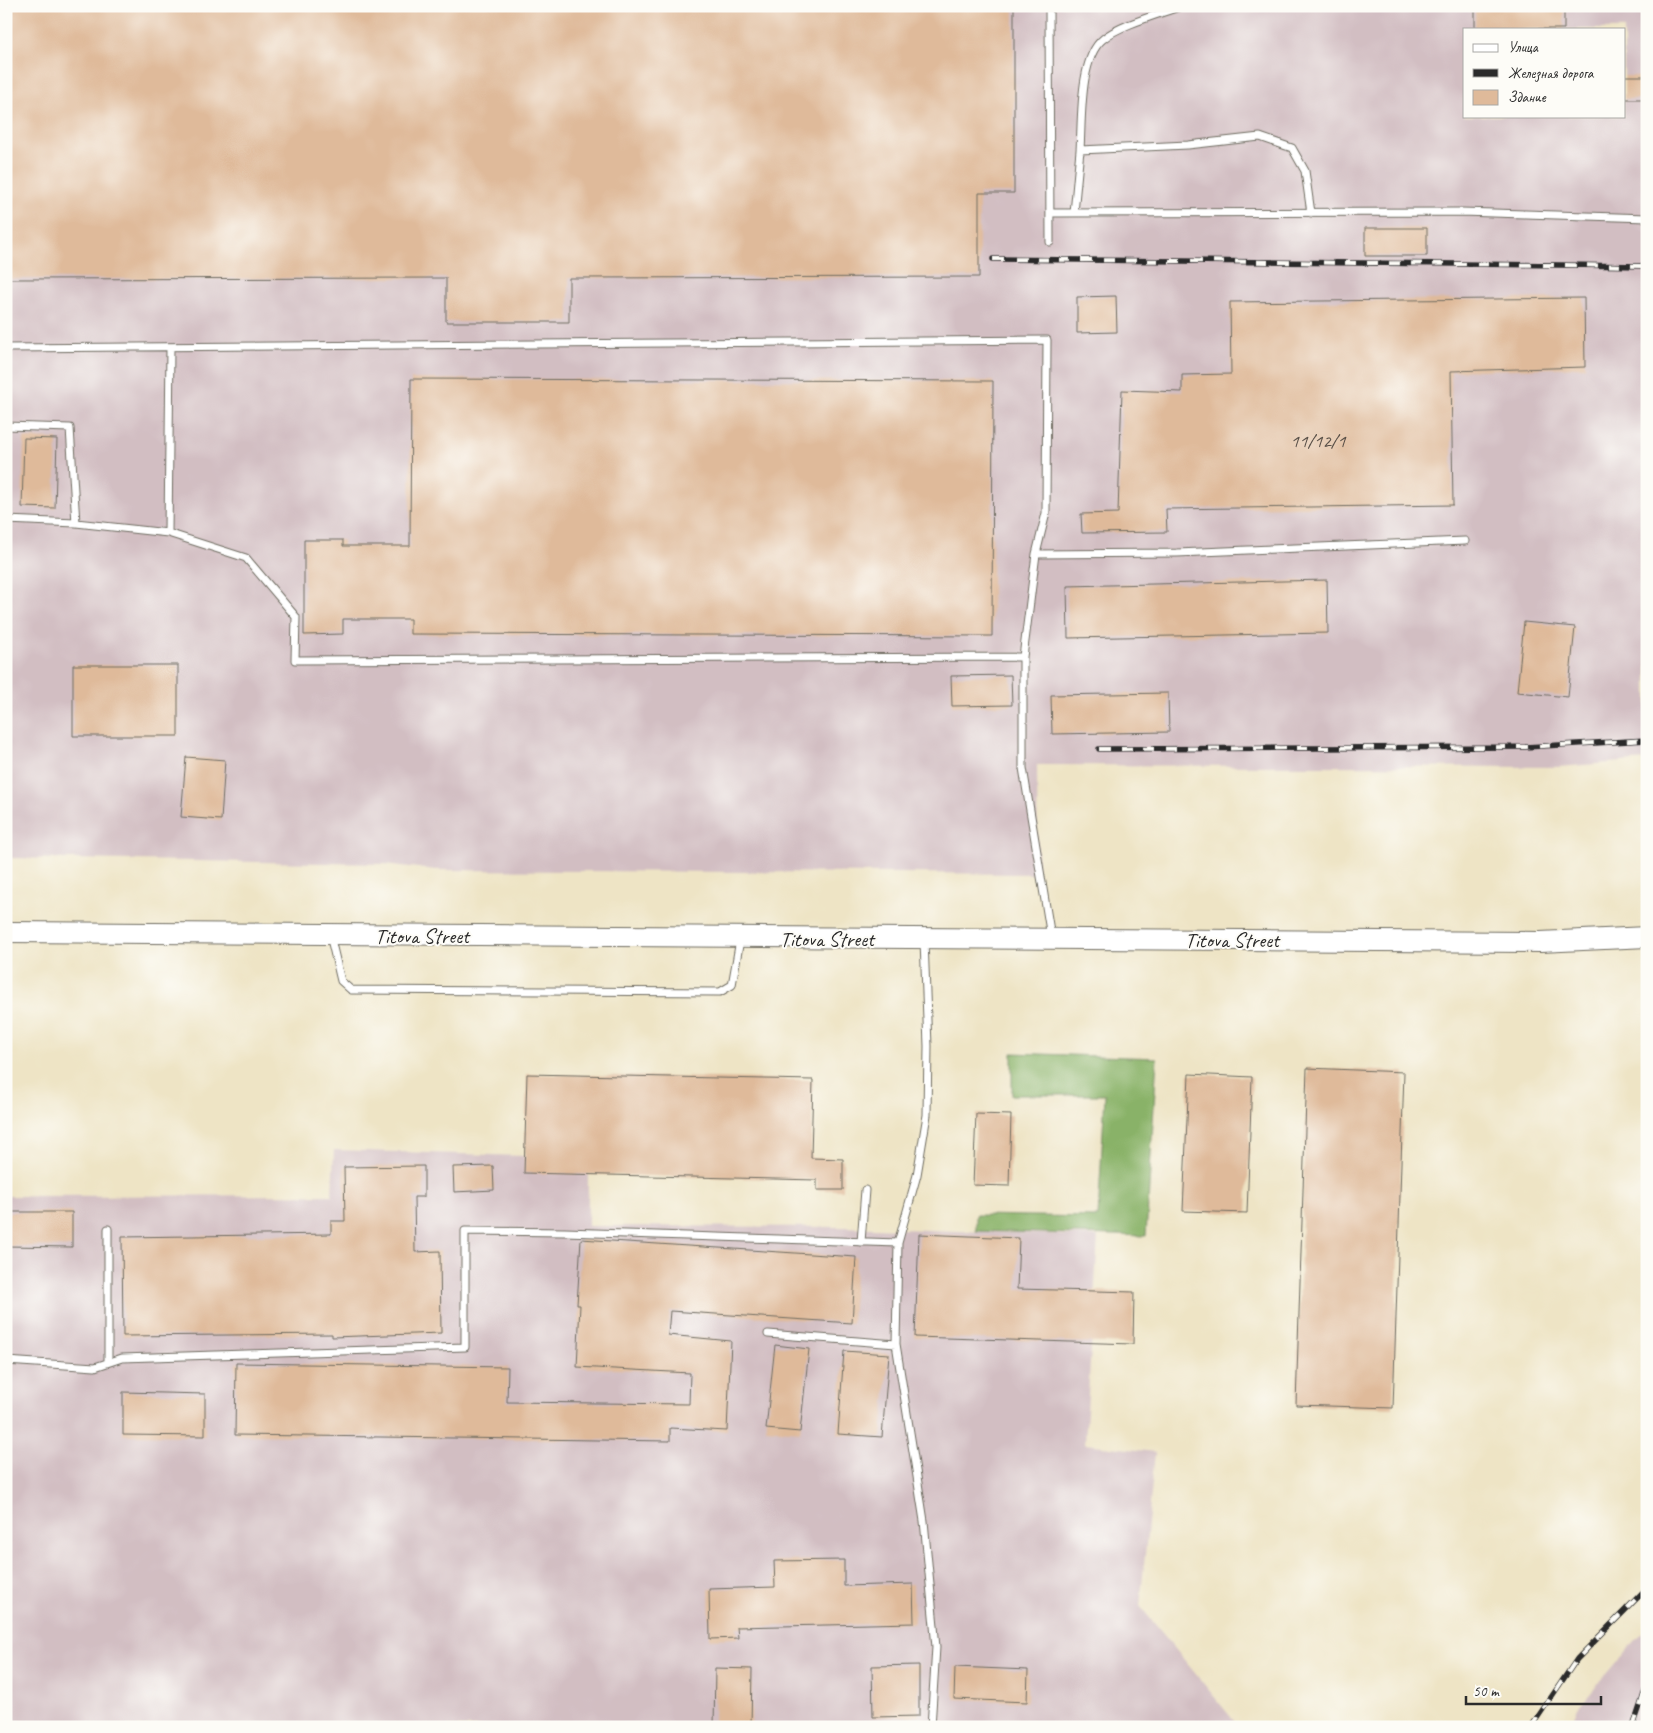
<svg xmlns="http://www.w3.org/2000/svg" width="1653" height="1733" viewBox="0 0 1653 1733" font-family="Caveat,sans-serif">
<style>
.industrial{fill:#d2bec2;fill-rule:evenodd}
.forest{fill:#89b268;stroke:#5a6e4a}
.building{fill:#dfba9a}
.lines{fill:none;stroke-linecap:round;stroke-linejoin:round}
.service-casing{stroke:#6f6c61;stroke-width:9}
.secondary-casing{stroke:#6f6c61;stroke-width:22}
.service{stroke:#fff;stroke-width:7}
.secondary{stroke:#fff;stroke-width:20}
.rail-casing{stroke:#2b2b2b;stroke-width:5.5}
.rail{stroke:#fdfcf7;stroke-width:4;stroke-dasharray:11;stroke-linecap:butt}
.labels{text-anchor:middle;stroke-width:4;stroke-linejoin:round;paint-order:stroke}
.number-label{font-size:19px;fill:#584f47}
.street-label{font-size:21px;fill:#2b2b2b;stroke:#fdfcf7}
</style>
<rect width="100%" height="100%" fill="#fdfcf7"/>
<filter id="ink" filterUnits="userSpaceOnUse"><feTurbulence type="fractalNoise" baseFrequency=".02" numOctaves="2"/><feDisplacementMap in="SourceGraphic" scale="10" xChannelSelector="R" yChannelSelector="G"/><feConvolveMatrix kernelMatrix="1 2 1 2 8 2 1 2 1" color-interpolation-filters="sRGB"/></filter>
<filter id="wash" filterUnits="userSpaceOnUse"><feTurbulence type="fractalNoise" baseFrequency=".0096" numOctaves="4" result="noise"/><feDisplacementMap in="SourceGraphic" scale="20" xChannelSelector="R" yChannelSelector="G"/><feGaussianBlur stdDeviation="1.12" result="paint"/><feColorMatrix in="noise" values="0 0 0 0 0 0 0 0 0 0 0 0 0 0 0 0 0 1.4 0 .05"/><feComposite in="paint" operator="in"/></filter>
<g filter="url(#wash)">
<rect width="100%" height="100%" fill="#eee4c5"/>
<path class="industrial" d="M6,6H1647V760L1558,767L1037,765L1038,874L436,870L384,864L6,858ZM1464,29H1624V116H1464Z
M334,1150L588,1158V1226L845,1227L1098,1236L1085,1444L1155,1452L1140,1606L1239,1727H6V1196L332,1195Z
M1647,1627V1727H1570L1578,1708Z"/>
<path class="forest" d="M1012,1053L1157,1058L1146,1236L976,1231V1215L1098,1217L1105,1095H1012Z"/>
<g id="blocks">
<path class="building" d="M6,6H979V8H1014V193H979V277L569,278V322H446V278L6,279Z
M1475,6H1564V29H1475Z
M1624,76H1647V99H1624Z
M1365,228H1427V256H1365Z
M1116,296L1117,332L1077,333V297Z
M1584,298L1585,367L1451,371L1453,505L1166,509L1167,532L1082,533L1081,514L1118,513L1122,390L1182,392V375L1231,374L1230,302Z
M411,379L993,381L992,636L410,634V619H343V634L304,635V540H343V546H410Z
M24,438L57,439L55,508L22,507Z
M1327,580L1328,633L1068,638L1067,586Z
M1524,622L1575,627L1568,697L1517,692Z
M73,665H178V736H73Z
M1011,675L1012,705L952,706L951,676Z
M1168,693L1169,732L1052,734L1051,695Z
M186,757L225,760L221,820L181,817Z
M1307,1068L1404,1072L1393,1408L1296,1405Z
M527,1074L813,1080L811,1158L843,1159V1190H817V1180L524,1173Z
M1189,1074L1252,1077L1247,1213L1183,1211Z
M976,1114L1011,1115L1009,1186L973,1185Z
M424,1166V1197H414L415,1252L440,1251L441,1333L332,1337V1334L123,1336L122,1237L331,1234V1221H345L344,1167Z
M493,1166L494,1190L454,1192L453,1167Z
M6,1212H72V1247L6,1246Z
M919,1234L1019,1238L1017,1289L1134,1292L1133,1344L915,1337Z
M581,1239L856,1257L852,1323L670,1311L668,1335L731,1341L727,1431L670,1428V1441L235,1435L236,1363L508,1367L507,1402L689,1404L690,1373L577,1367L580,1305H577Z
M775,1345L809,1349L800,1432L766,1429Z
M844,1351L889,1354L882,1437L838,1434Z
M123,1392L205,1394V1436L123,1435Z
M844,1560V1586L913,1584L914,1623L737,1627L738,1638L710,1639L709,1589L775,1587L774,1561Z
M919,1665V1716L873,1717L872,1666Z
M955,1667L1028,1670L1027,1702L954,1699Z
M715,1668L752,1669L751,1727H714Z"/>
</g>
</g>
<g filter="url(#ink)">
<use href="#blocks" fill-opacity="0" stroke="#6f6c61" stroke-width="1"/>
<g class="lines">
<defs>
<path id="service" d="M1049,6L1050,242
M1080,150C1082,121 1079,58 1103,39C1119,25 1160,14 1181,6
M1050,213L1462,212L1647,218
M1074,213L1080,150L1188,145L1260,137L1292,148L1305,171L1311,213
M6,348L1047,340L1046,513L1036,554L1023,657L295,660L296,617L246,558L168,533L170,348
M6,426L70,428L76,523
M6,520L76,523L168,533
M1036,554L1177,553L1465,541
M1023,657V768L1051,937
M330,935L341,981L351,990L720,992L732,985L740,940
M108,1229V1362
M861,1242L865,1190
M898,1243L917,1175L927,1115L928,1046L924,940
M768,1334L896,1344
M6,1361L95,1367L122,1358L465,1347V1231L565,1232L898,1243L896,1344L924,1521L936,1647L931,1727"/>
<path id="secondary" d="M6,932L1540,942L1647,937"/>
</defs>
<use href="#service" class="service-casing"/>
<use href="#secondary" class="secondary-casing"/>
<use href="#service" class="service"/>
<use href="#secondary" class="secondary"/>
<defs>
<path id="rail" d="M993,259L1647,266
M1099,749L1525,747L1647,740
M1531,1727L1577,1659L1647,1588
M1633,1727L1647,1685"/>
</defs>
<use href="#rail" class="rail-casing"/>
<use href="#rail" class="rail"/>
</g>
</g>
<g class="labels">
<g class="number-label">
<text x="1318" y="447">11/12/1</text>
</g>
<g class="street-label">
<text x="422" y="943">Titova Street</text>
<text x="827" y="946">Titova Street</text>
<text x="1232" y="947">Titova Street</text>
</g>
</g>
<rect width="1653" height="1733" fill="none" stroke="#fdfcf7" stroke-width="25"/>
<rect x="1463" y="28" width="162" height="90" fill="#fdfcf7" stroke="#a9a8a5"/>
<rect x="1473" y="44" width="25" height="8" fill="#ffffff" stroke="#a9a8a5"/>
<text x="1508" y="52" font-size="15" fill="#2b2b2b">Улица</text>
<rect x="1473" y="69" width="25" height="8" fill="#2b2b2b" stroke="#a9a8a5"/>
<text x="1508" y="78" font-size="15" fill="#2b2b2b">Железная дорога</text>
<rect x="1473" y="90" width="25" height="15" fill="#dfba9a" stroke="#a9a8a5"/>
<text x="1508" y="102" font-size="15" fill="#2b2b2b">Здание</text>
<path d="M1466 1696v8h135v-8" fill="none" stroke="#2b2b2b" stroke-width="2.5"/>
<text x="1473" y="1696" font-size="15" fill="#2b2b2b" stroke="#fdfcf7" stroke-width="4" paint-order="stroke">50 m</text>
</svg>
